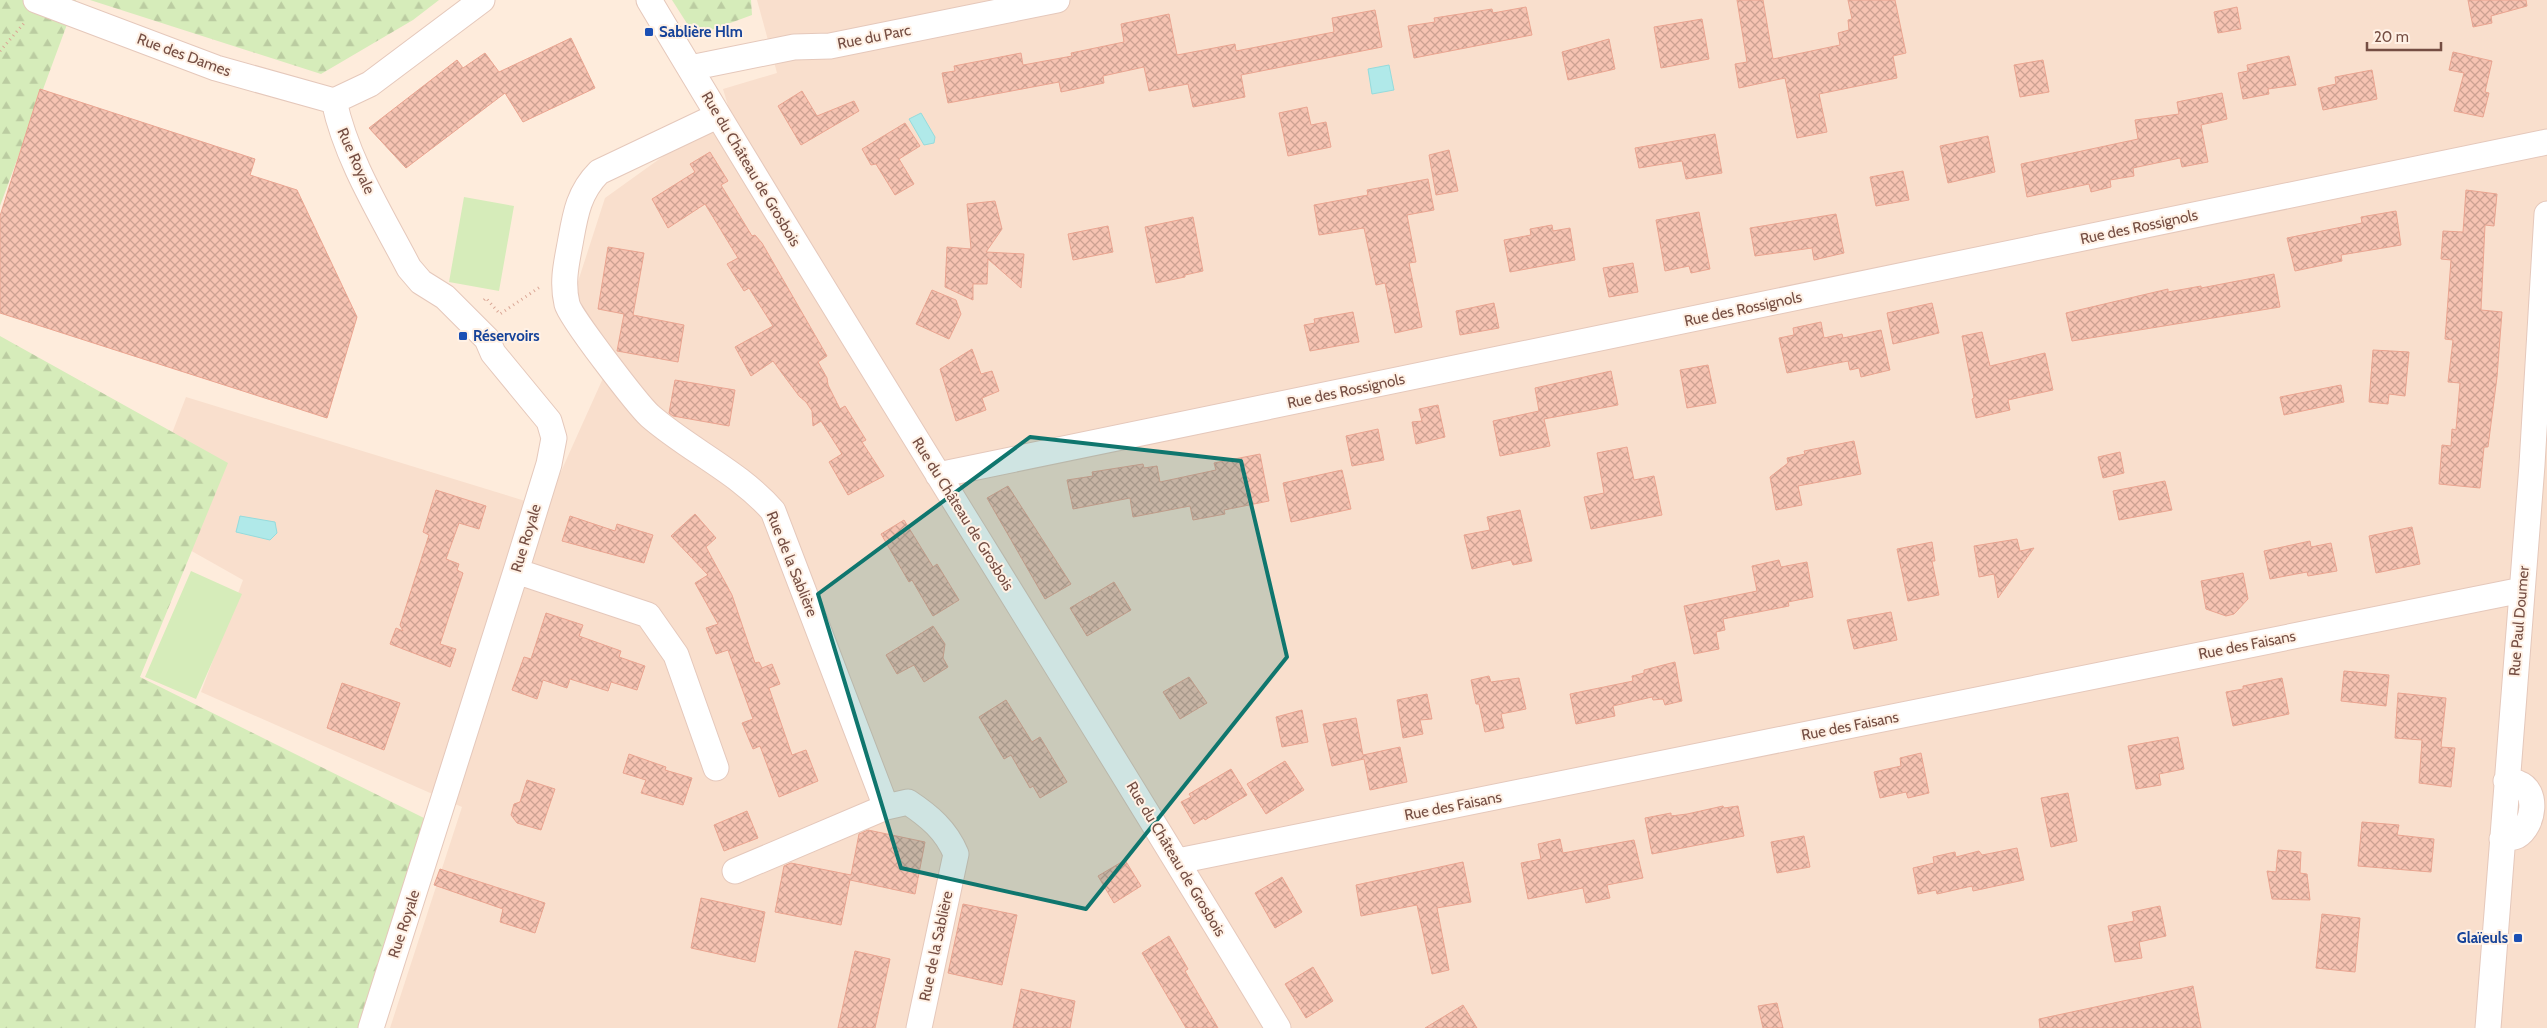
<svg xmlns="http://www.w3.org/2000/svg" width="2547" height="1028" viewBox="0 0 2547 1028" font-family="Cabin,sans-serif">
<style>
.residential{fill:#f9dfcd}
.forest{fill:url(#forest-firs)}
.pitch{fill:#d6ecba}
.water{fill:#b0e9e9;stroke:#95dbdc}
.building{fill:url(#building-cross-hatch);stroke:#eaa591}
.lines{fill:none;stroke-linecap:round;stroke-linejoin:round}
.minor-casing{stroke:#e5c8bb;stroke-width:27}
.path{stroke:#daa695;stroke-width:3;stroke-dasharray:1 4;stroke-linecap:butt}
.minor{stroke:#fff;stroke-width:25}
.marked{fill:#0f766e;fill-opacity:0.2;stroke:#0f766e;stroke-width:4;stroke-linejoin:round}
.transit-dot{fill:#1a4fb4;stroke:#fff1e5;stroke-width:2}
.labels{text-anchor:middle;stroke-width:4;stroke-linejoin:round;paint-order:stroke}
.transit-label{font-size:15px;font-weight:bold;fill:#164399;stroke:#fff1e5;text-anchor:start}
.street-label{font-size:15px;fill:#754e43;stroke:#fff1e5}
</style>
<defs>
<pattern id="forest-firs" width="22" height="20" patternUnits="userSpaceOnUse" patternTransform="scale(1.25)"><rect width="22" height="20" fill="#d6ecba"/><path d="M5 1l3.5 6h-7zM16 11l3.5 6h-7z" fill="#bbcca1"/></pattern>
<pattern id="building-cross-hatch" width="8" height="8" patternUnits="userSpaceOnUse" patternTransform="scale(1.25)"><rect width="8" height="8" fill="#f6c3b2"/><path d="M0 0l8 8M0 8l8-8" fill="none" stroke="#cca192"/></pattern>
</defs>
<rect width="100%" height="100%" fill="#feecdc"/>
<path class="residential" d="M757,0H2547V1028H390L462,807L201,692L243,580L188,549L130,542L186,397L545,507L613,356L573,297L605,198L729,109L723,89L777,73Z"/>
<path class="forest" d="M0,0H76L0,206Z
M90,0H439L413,20L321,74Z
M672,0H751L752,15L695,36Z
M0,336L228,463L140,677L430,821L360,1028H0Z"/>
<path class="pitch" d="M464,197L514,206L499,291L449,282Z
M191,571L242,594L196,699L145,677Z"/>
<path class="water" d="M1389,65L1394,90L1372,94L1368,69Z
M921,113L935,137L934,143L924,145L909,119Z
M240,516L275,522L277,533L270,540L236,532Z"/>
<path class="building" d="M1737,0H1763L1773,59L1840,45L1838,33L1849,30L1848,20L1852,19L1848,0H1895L1906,53L1893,56L1897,78L1819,94L1827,132L1797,138L1785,78L1739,88L1735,64L1747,62Z
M2468,0H2526L2527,6L2491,16L2492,23L2473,27Z
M1526,7L1532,35L1414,58L1408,26L1435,22L1434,18L1492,9L1493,13Z
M2237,7L2241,29L2218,33L2214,12Z
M1375,10L1382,47L1241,75L1245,97L1193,107L1188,84L1149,91L1144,67L1103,76L1104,83L1061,92L1059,82L948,103L942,73L955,71L954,66L1021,53L1023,65L1072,56L1071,53L1124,42L1121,24L1169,14L1177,55L1235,44L1236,51L1334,32L1332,18Z
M1702,19L1709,59L1661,68L1654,27Z
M571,38L595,88L523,122L505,93L406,168L369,128L457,60L463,68L485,53L499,72Z
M1609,39L1615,69L1568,80L1562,52Z
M2453,52L2492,61L2485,92L2489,93L2483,117L2454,111L2464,73L2449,70Z
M2289,56L2296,85L2268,89L2269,94L2243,99L2238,73L2248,71L2247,65Z
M2043,60L2049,92L2020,97L2014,65Z
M2372,70L2377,99L2323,110L2318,88L2336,84L2335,77Z
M40,89L255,159L250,175L297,190L357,317L327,418L0,313V216Z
M802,91L817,116L854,101L859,111L801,145L778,106Z
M2222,93L2227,119L2201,125L2208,162L2182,167L2180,158L2133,168L2134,176L2110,180L2111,187L2091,192L2089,184L2027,197L2021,164L2138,139L2135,120L2179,114L2177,102Z
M1307,107L1311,125L1326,122L1331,147L1288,156L1279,113Z
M905,123L920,146L899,159L914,184L895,195L876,164L871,165L862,149Z
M1715,134L1722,173L1686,179L1682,161L1639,168L1635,148Z
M1988,136L1995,172L1948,183L1940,146Z
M1449,150L1458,191L1436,195L1429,155Z
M710,152L728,181L721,185L752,236L755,235L762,243L827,356L818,362L827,378L828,385L840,409L845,406L866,440L862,442L884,476L848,495L829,462L842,454L821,421L813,426L812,411L806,402L799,396L773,361L751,376L735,347L773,326L749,288L744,291L727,264L738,258L705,204L668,228L652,199L695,172L690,164Z
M1903,171L1909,200L1876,206L1870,177Z
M1428,179L1434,210L1407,215L1416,262L1409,263L1422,327L1395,333L1385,283L1376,285L1364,228L1319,235L1314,205L1368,195L1367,190Z
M2466,190L2497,194L2494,226L2485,225L2481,310L2502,312L2497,377L2488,447H2484L2480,488L2439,484L2442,445L2451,446L2452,429L2456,430L2460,383L2448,382L2453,340L2445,339L2451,260L2441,259L2443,231L2463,232Z
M995,201L1002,229L986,252L1024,254L1021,288L988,259L987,284H973V300L945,287L947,247L971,249L967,204Z
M2396,211L2401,245L2341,255L2342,261L2295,271L2287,238L2362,223L2361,217Z
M1699,212L1710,269L1691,273L1689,266L1665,271L1656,220Z
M1836,214L1844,253L1814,260L1812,248L1755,256L1750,228Z
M1193,217L1203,271L1185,275V277L1156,283L1145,227Z
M1552,225L1553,231L1570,228L1575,260L1510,272L1504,240L1531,235L1530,229Z
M1108,226L1113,252L1073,260L1068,234Z
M608,247L644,253L633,315L684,325L678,362L617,351L624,314L598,309Z
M1633,263L1638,292L1609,297L1603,268Z
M2274,274L2280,307L2072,341L2066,313L2168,289V292L2201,286V288Z
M932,290L956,300L961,314L949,339L916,324Z
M1494,303L1499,328L1460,335L1456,311Z
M1932,303L1939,333L1893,344L1887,313Z
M1353,312L1359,342L1310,351L1304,325L1315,323L1314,319Z
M1821,322L1824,338L1842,334L1843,338L1881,330L1890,370L1861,377L1859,368L1850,370L1848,361L1787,373L1779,338L1794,335L1793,328Z
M1982,332L1990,366L2045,353L2053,390L2008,400L2010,410L1976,418L1972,399L1974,398L1962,336Z
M972,349L981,374L992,371L999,391L982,398L986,410L956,421L940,369Z
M2373,350L2409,352L2405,396L2389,394L2388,404L2369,402Z
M1708,365L1716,403L1687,408L1680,370Z
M1611,371L1618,405L1544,419L1550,446L1500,456L1493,421L1539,411L1535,388Z
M675,380L735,390L729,426L673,416L669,413Z
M2341,385L2344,402L2284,415L2280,397Z
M1438,405L1445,437L1416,444L1412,422L1422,421L1419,409Z
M1378,429L1384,460L1352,466L1346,436Z
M1854,441L1861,474L1798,486L1802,505L1776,510L1770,477L1788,463L1787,458L1805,454L1804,451Z
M1627,447L1634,480L1654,476L1662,515L1591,529L1584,497L1604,493L1597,453Z
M2120,452L2124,473L2103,478L2098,457Z
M1260,454L1269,501L1224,510L1225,514L1193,520L1190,506L1133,517L1130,498L1073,509L1067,480L1093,476L1092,472L1143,464L1144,468L1157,466L1160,482L1216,470L1214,463Z
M1342,470L1351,509L1291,522L1283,483Z
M2165,481L2172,510L2119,520L2113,491Z
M1008,486L1071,584L1045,599L987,498Z
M436,490L486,506L479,529L459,523L446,559L459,564L457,570L463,573L440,644L456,649L450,667L390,644L396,628L403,631L400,625L429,535L423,532Z
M1520,510L1532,561L1513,565L1511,560L1472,569L1464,535L1490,530L1487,517Z
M695,514L716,538L706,547L732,595L755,663L759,662L762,668L772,664L780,684L769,688L792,755L806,750L818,781L779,797L760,746L753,749L742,723L753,719L728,650L716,654L706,628L718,624L695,583L708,575L671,536Z
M570,516L615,531L617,524L653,535L644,563L562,541Z
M904,520L933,567L937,564L959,600L933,616L912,580L909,582L881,534Z
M2412,527L2420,564L2376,573L2369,536Z
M2017,539L2020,551L2034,548L1998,598L1994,574L1979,577L1974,546Z
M2310,541L2311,547L2331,543L2337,571L2308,576L2307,572L2270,579L2264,551Z
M1932,542L1935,561H1932L1939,595L1908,601L1897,549Z
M1779,560L1781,567L1807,562L1813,597L1788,602L1789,606L1723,619L1725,630L1716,632L1719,649L1694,654L1684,606L1757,591L1752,566Z
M2243,573L2248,599L2234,614L2226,616L2206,609L2201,581Z
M1114,582L1131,610L1087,636L1070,608L1090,596L1092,599L1091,596Z
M1891,612L1897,640L1854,649L1847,620Z
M546,613L583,625L579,636L621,651L619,657L645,666L637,690L611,682L608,691L570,679L567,688L543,680L537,699L512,690L524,657L531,659Z
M933,626L945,644L943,658L948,667L924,682L914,665L897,674L886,655Z
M1675,662L1682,701L1665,705L1663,699L1653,700L1652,697L1613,706L1615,716L1576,724L1570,694L1633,681L1632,676L1644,673V670Z
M2344,671L2389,675L2386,706L2341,701Z
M1489,676L1491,682L1519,678L1526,709L1501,714L1504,728L1485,732L1479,704H1476L1471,680Z
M1189,677L1207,703L1180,719L1163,692Z
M2282,678L2289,714L2233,726L2226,692L2243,689V686Z
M342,683L400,703L384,750L327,728Z
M2398,693L2446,698L2441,747L2455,748L2451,787L2419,783L2422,740L2395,738Z
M1427,694L1432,719L1420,720L1423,734L1403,738L1397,700Z
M1006,700L1032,742L1040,737L1067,782L1040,798L1033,786L1030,788L1011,755L1004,759L979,717Z
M1302,710L1308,742L1282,747L1276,717Z
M1356,718L1363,755L1400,747L1407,782L1370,790L1364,759L1332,766L1323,724Z
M2178,737L2184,769L2159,774L2161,785L2136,789L2128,746Z
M1921,753L1929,793L1908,798L1906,792L1880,798L1874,772L1901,766L1900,758Z
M629,754L666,767L665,770L692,778L683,805L641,793L646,780L623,773Z
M1285,761L1304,790L1266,814L1247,784Z
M1231,769L1247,795L1205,820L1204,818L1194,824L1181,802L1191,797L1189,794Z
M527,780L555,789L541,830L517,823L511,815L514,804L520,802Z
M2068,793L2077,841L2051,847L2041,798Z
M1723,806L1724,808L1738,806L1744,836L1652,854L1645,818L1671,813V816L1687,814Z
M747,811L758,838L724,851L714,825Z
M2362,822L2399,825L2397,835L2434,839L2431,872L2358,866Z
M868,830L925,842L915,894L850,880L841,925L775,912L784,866L791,863L851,875L859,834Z
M1804,836L1810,867L1777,873L1771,842Z
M1560,839L1563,853L1634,840L1643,878L1607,885L1610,898L1586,903L1583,888L1528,899L1521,863L1541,859L1538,844Z
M2017,848L2024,880L1973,891L1972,886L1937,894L1936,890L1918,894L1913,868L1934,863L1933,857L1955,852L1956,857L1979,851L1982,855Z
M2278,850L2301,852L2300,873L2307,874L2310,900L2272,899L2267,871L2276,872Z
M1125,860L1141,886L1114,903L1098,876Z
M1463,862L1471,902L1437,908L1449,970L1432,974L1417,905L1361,916L1356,885Z
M440,869L545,903L535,933L500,922L503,909L434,885Z
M1282,877L1302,912L1275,928L1255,893Z
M701,898L765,912L755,962L691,948Z
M963,904L1017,915L1002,985L948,973Z
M2160,906L2166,936L2139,942L2142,958L2115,962L2108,926L2134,921L2132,912Z
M2322,914L2360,918L2355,972L2316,968Z
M1169,936L1188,969L1185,971L1218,1028H1186L1142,953Z
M855,951L890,959L875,1028H838Z
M1313,967L1333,1001L1306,1018L1285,984Z
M2193,986L2201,1028H2040L2039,1019Z
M1021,989L1075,1001L1070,1028H1013Z
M1777,1003L1783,1028H1763L1758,1006Z
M1463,1005L1477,1028H1425Z"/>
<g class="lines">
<defs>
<path id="minor" d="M36,0L216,68L334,101
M649,0C854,345 1071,684 1278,1028
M690,68L794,47L830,46L1057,0
M334,101C347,161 381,214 409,268L421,282L445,297L487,339L493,353L549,421L554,438L549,464L516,571L371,1028
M334,101L370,84L482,0
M717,116L599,172C578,193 575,216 570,244C566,265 562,283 567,304C570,317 638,405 650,416C689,450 739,472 773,511L886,807L908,802C929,816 946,830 956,854L919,1028
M938,475L2547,142
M516,571L648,615L676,655L716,768
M2502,839C2506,838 2513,838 2517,836C2534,826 2539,790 2518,783C2514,781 2509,782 2506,781
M1178,861L2522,590
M735,871L886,807
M2488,1028L2532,465L2547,214"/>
</defs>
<use href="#minor" class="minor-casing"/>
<path class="path" d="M0,51L26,21
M484,300L486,298L500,314L540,287"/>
<use href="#minor" class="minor"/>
</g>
<path class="marked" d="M1030,437L1241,461L1287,657L1086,909L901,868L818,594Z"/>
<g class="transit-dot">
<rect x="644" y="27" width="10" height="10" rx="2.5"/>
<rect x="458" y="331" width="10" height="10" rx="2.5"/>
<rect x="2513" y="933" width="10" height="10" rx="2.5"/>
</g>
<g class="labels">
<g class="transit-label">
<text x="659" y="37">Sablière Hlm</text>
<text x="473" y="341">Réservoirs</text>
<text x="2508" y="943" text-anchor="end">Glaïeuls</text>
</g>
<g class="street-label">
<text transform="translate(874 37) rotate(-11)" y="5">Rue du Parc</text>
<text transform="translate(184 55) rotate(20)" y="5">Rue des Dames</text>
<text transform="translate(356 161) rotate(66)" y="5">Rue Royale</text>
<text transform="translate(751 169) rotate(59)" y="5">Rue du Château de Grosbois</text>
<text transform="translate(2139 227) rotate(-12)" y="5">Rue des Rossignols</text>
<text transform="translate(1743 309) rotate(-12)" y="5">Rue des Rossignols</text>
<text transform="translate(1346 391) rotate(-12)" y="5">Rue des Rossignols</text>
<text transform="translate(963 514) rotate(58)" y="5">Rue du Château de Grosbois</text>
<text transform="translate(526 538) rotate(-73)" y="5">Rue Royale</text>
<text transform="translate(792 564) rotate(68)" y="5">Rue de la Sablière</text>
<text transform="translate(2519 621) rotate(-85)" y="5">Rue Paul Doumer</text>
<text transform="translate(2247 645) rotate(-11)" y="5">Rue des Faisans</text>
<text transform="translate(1850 726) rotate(-11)" y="5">Rue des Faisans</text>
<text transform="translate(1453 806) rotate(-11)" y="5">Rue des Faisans</text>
<text transform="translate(1176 859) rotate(59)" y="5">Rue du Château de Grosbois</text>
<text transform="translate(404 924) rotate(-72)" y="5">Rue Royale</text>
<text transform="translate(936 946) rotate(-78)" y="5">Rue de la Sablière</text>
</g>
</g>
<path d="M2367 42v8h74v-8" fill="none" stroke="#754e43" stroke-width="2.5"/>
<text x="2374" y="42" font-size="15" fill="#754e43" stroke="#fff1e5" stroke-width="4" paint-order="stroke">20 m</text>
</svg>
